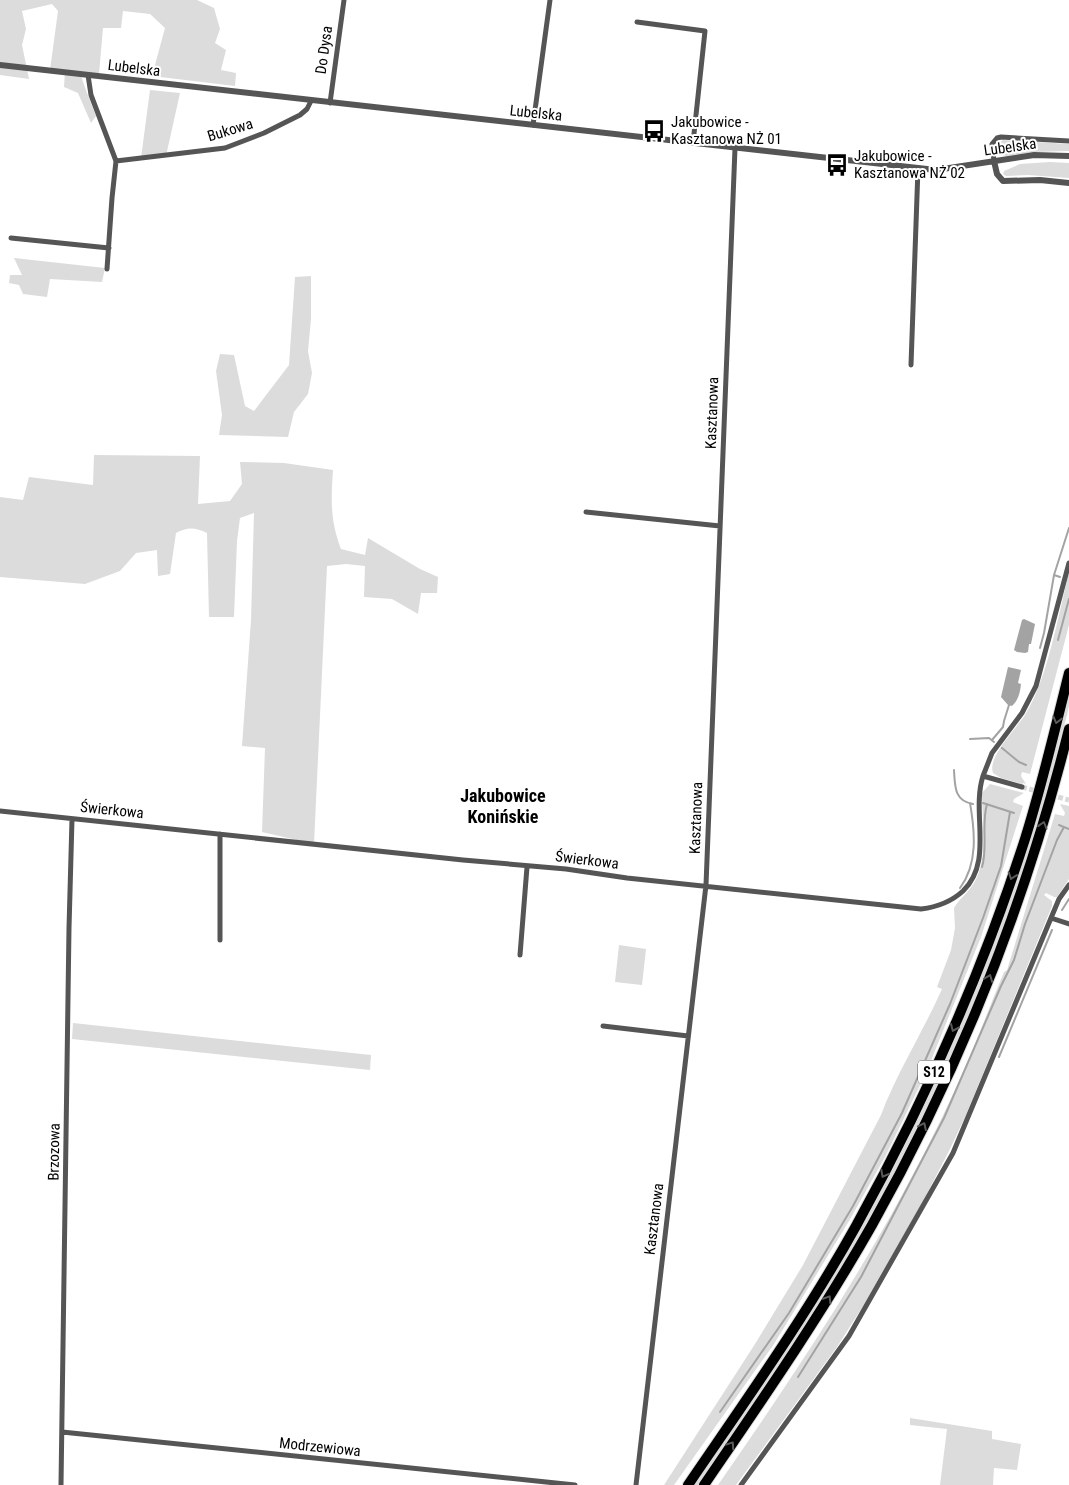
<svg xmlns="http://www.w3.org/2000/svg" width="1069" height="1485" viewBox="0 0 1069 1485" font-family="'Roboto Condensed',sans-serif">
<style>
.green{fill:#dcdcdc}
.water{fill:#a3a3a3}
.lines{fill:none;stroke-linecap:round;stroke-linejoin:round}
.stream{stroke:#a3a3a3;stroke-width:2}
.minor-tunnel{stroke:#d9d9d9;stroke-width:5;stroke-dasharray:5 2.5;stroke-linecap:butt}
.motorway-casing{stroke:#dbdbdb;stroke-width:12}
.minor{stroke:#555;stroke-width:5}
.tertiary{stroke:#555;stroke-width:6}
.motorway{stroke:#000;stroke-width:10}
.oneway{stroke:#595959}
.labels{text-anchor:middle;stroke-width:4;stroke-linejoin:round;paint-order:stroke}
.shield{fill:#fff;stroke:#4c4c4c;stroke-width:1}
.shield-label{font-size:14px;font-weight:bold;fill:#000}
.street-label{font-size:15px;fill:#000;stroke:#fff}
.poi-label{font-size:15px;fill:#000;stroke:#fff;text-anchor:start}
.quarter-label{font-size:18px;font-weight:bold;fill:#000;stroke:#fff}
</style>
<rect width="100%" height="100%" fill="#fff"/>
<path class="green" d="M0,0H197L214,8L220,29L215,43L226,50L221,70L236,73L235,86L152,76L165,28L150,14L123,11L121,28H103L99,74L81,73C81,80 93,107 96,116L91,123L78,93L64,87L65,71L50,70L58,11L52,4L22,11L26,29L22,45L29,79L0,75Z
M150,90L180,93L166,156L141,158Z
M1003,140L1069,144V151L1034,152L1007,156L998,154L996,149L998,144Z
M1050,162L1069,163V178L1028,175L1006,176L1003,174L1004,171L1020,164Z
M14,258L105,268L102,282L50,279L47,297L23,294L19,285L9,283L10,275H22Z
M311,276V319L308,351L312,373L308,394L294,412L288,437L219,435L222,415L216,371L220,354L234,355L245,406L254,411L289,365L295,277Z
M94,455L200,456L198,504L230,501L242,484L240,462L284,463L333,470C331,500 330,520 341,549L365,555L368,538L420,569L438,577L437,593H421L418,614L392,599L364,597L365,566L346,564L327,566L314,844L262,832L265,748L242,746L251,620L254,513L240,518L237,541L234,617H209L207,533C195,527 187,527 176,533L170,574L158,576L157,550L136,553L120,571L85,584L0,577V497L23,500L29,477L93,485Z
M1069,573V625L1030,774L1022,772L1021,776L1026,784L1023,783L1022,784L1001,778L993,773C987,757 1016,729 1025,715C1048,678 1058,615 1069,573Z
M1069,683C1069,691 1069,699 1069,706C1067,717 1063,729 1060,740C1053,771 1044,801 1035,831C995,971 932,1111 861,1237C812,1323 755,1404 700,1485H693L797,1333L978,982Z
M990,784L1024,793L1014,799L1013,802L1023,806L981,937L926,1073L885,1157L849,1221L774,1344L674,1485H664L755,1344L803,1265L881,1115C897,1072 923,1032 942,989L937,987L951,950L955,928L954,908C959,899 968,893 974,883C989,857 982,823 982,793Z
M1060,804L1069,806V879L1057,897H1054L1046,893L1044,895L1052,901V906L966,1115L949,1151L922,1203L863,1306L837,1347L736,1485H718C779,1397 839,1308 891,1215C920,1163 947,1110 970,1056C982,1028 992,1000 1004,972L1007,970L1055,814L1064,816L1065,813Z
M619,945L646,949L642,985L615,982Z
M73,1023L371,1055L370,1070L72,1039Z
M910,1418L992,1431V1439L1021,1444L1017,1470L994,1468L993,1485H940L947,1429L910,1425Z"/>
<path class="water" d="M1024,619L1035,624L1031,644H1029L1028,652L1025,653L1017,652L1014,650L1022,620Z
M1008,667L1021,670L1018,683L1021,684C1020,694 1018,700 1012,706L1008,705L1001,697Z"/>
<g class="lines">
<path class="stream" d="M1054,575L1060,577
M1058,640L1069,599
M1040,648L1044,633L1054,575L1069,528
M970,739L989,738L994,742
M992,740L1003,727L1004,721L1009,705
M1002,748L1019,762L1026,765
M954,770C955,786 954,801 973,804
M983,803L1014,813
M1059,825L1069,829
M982,867C988,847 981,825 987,804
M960,888C978,864 975,832 970,803
M1062,910L1069,899
M999,1057L1052,930
M798,1377L861,1277L944,1118L1001,986L1014,960L1025,924L1057,840L1064,827
M720,1412L789,1313L853,1206L902,1113L950,1004L983,918L1001,866L1010,812"/>
<path class="minor-tunnel" d="M1022,787L1069,800"/>
<defs>
<path id="motorway" d="M688,1485C746,1400 806,1316 856,1226C924,1103 982,973 1025,839C1042,785 1055,729 1069,673
M704,1485C762,1400 821,1315 872,1225C959,1070 1026,902 1069,729"/>
</defs>
<use href="#motorway" class="motorway-casing"/>
<path class="minor" d="M637,22L705,31L693,143
M88,75L91,95L116,161L112,198L107,269
M330,103L344,0
M533,125L550,0
M116,161L225,148L264,133L300,115L307,109L311,101
M994,161L992,144L997,138L1001,137L1069,141
M11,238L109,248
M911,365L918,168
M586,512L720,526
M983,776L992,753L1022,713L1036,686L1069,563
M0,811L463,860L566,869L627,878L921,909C938,907 951,902 963,891C994,861 971,813 983,776L1022,787
M1051,918L1069,924
M220,940V834
M520,955L527,867
M603,1026L688,1036
M62,1432L575,1485
M61,1485L69,928L72,819
M636,1485L706,885L735,148
M741,1485L849,1336L953,1153L1051,918L1059,899L1069,885"/>
<path class="tertiary" d="M0,65L936,170L1034,155L1069,156
M994,161L997,174L1003,181L1040,180L1069,183"/>
<use href="#motorway" class="motorway"/>
</g>
<defs><path id="oneway-chevron" d="M-2-3.5L2.5 0L-2 3.5" fill="none" stroke-width="1.6" stroke-linecap="round" stroke-linejoin="round" transform="scale(1.25)"/></defs>
<g class="oneway">
<use href="#oneway-chevron" transform="translate(1057 720) rotate(104)"/>
<use href="#oneway-chevron" transform="translate(1043 825) rotate(-73)"/>
<use href="#oneway-chevron" transform="translate(1012 876) rotate(110)"/>
<use href="#oneway-chevron" transform="translate(989 978) rotate(-69)"/>
<use href="#oneway-chevron" transform="translate(954 1028) rotate(114)"/>
<use href="#oneway-chevron" transform="translate(923 1126) rotate(-64)"/>
<use href="#oneway-chevron" transform="translate(884 1174) rotate(118)"/>
<use href="#oneway-chevron" transform="translate(828 1299) rotate(-58)"/>
<use href="#oneway-chevron" transform="translate(731 1445) rotate(-56)"/>
</g>
<defs>
<symbol id="bus-bare" viewBox="-9 -9 18 18"><path d="M-5-6H5V4H4V6H2V4H-2V6H-4V4H-5ZM-3.5-4V0h7V-4ZM-3.5 1.2v1.5H-2V1.2ZM2 1.2v1.5H3.5V1.2Z" fill="#000" stroke="#fff" stroke-width="2.5" paint-order="stroke"/></symbol>
</defs>
<g fill-rule="evenodd">
<use href="#bus-bare" x="638" y="115" width="32" height="32"/>
<use href="#bus-bare" x="821" y="149" width="32" height="32"/>
</g>
<g class="labels">
<rect class="shield" x="918" y="1060.5" width="32" height="23" rx="4"/>
<g class="shield-label">
<text x="934" y="1077">S12</text>
</g>
<g class="street-label">
<text transform="translate(324 50) rotate(-82)" y="5">Do Dysa</text>
<text transform="translate(134 68) rotate(7)" y="5">Lubelska</text>
<text transform="translate(536 113) rotate(6)" y="5">Lubelska</text>
<text transform="translate(230 130) rotate(-17)" y="5">Bukowa</text>
<text transform="translate(1010 147) rotate(-8)" y="5">Lubelska</text>
<text transform="translate(712 413) rotate(-88)" y="5">Kasztanowa</text>
<text transform="translate(112 810) rotate(6)" y="5">Świerkowa</text>
<text transform="translate(696 818) rotate(-88)" y="5">Kasztanowa</text>
<text transform="translate(587 860) rotate(7)" y="5">Świerkowa</text>
<text transform="translate(54 1152) rotate(-89)" y="5">Brzozowa</text>
<text transform="translate(654 1219) rotate(-83)" y="5">Kasztanowa</text>
<text transform="translate(320 1447) rotate(6)" y="5">Modrzewiowa</text>
</g>
<g class="poi-label">
<text x="671" y="127">Jakubowice -<tspan x="671" dy="17">Kasztanowa NŻ 01</tspan></text>
<text x="854" y="161">Jakubowice -<tspan x="854" dy="17">Kasztanowa NŻ 02</tspan></text>
</g>
<g class="quarter-label">
<text x="503" y="802">Jakubowice<tspan x="503" dy="21">Konińskie</tspan></text>
</g>
</g>
</svg>
